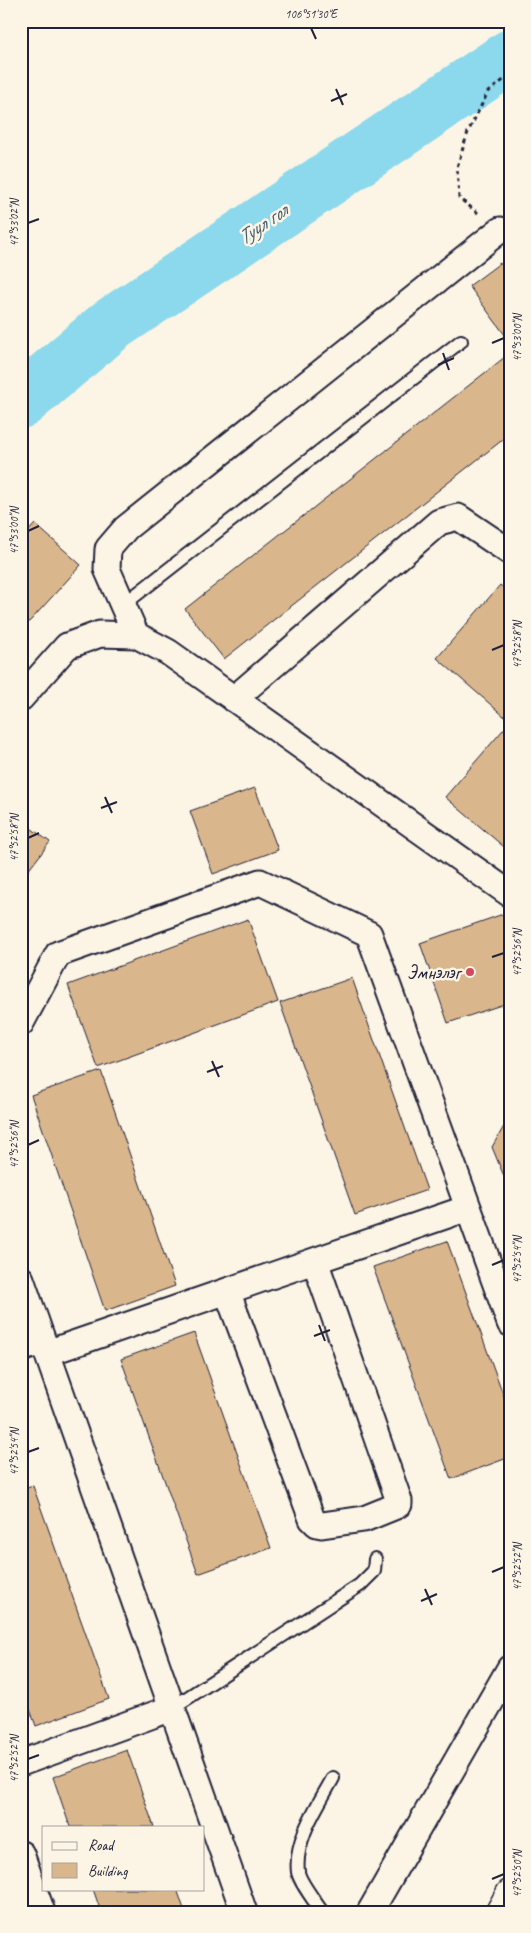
<svg xmlns="http://www.w3.org/2000/svg" width="531" height="1933" viewBox="0 0 531 1933" font-family="Caveat,sans-serif">
<style>
.lines{fill:none;stroke-linecap:round;stroke-linejoin:round}
.river{stroke:#8cd8ec;stroke-width:55}
.building{fill:#dab68c;stroke:#22223b}
.lane-casing{stroke:#22223b;stroke-width:16}
.street-casing{stroke:#22223b;stroke-width:29}
.highway-casing{stroke:#22223b;stroke-width:31}
.path{stroke:#22223b;stroke-width:3;stroke-dasharray:4 4;stroke-linecap:butt}
.lane{stroke:#fcf5e5;stroke-width:12}
.street{stroke:#fcf5e5;stroke-width:25}
.highway{stroke:#fcf5e5;stroke-width:28}
.ticks{fill:none;stroke:#22223b;stroke-width:2}
.poi-dot{fill:#d1495b;stroke:#fcf5e5;stroke-width:2}
.labels{text-anchor:middle;stroke-width:5;stroke-linejoin:round;paint-order:stroke}
.poi-label{font-size:20px;fill:#22223b;stroke:#fcf5e5;text-anchor:end}
.water-label{font-size:21px;font-style:italic;fill:#425970;stroke:#fcf5e5}
.neatline{fill:none;stroke:#22223b;stroke-width:2}
.ticks-label{font-size:12px;text-anchor:middle;fill:#22223b}
</style>
<rect width="100%" height="100%" fill="#fcf5e5"/>
<filter id="ink" filterUnits="userSpaceOnUse"><feTurbulence type="fractalNoise" baseFrequency=".02" numOctaves="2"/><feDisplacementMap in="SourceGraphic" scale="10" xChannelSelector="R" yChannelSelector="G"/><feConvolveMatrix kernelMatrix="1 2 1 2 8 2 1 2 1" color-interpolation-filters="sRGB"/></filter>
<g filter="url(#ink)">
<g class="lines">
<path class="river" d="M21,401L111,325L510,57"/>
</g>
<path class="building" d="M500,263L510,276V332L505,335L469,286Z
M510,353V434L224,659L185,609Z
M35,524L81,565L21,631V539Z
M500,585L510,593V711L505,717L437,658Z
M509,723L510,724V852L445,797Z
M255,788L278,850L213,874L190,811Z
M21,821L50,842L21,880Z
M506,913L510,923V1002L448,1023L420,943Z
M248,919L278,1002L98,1068L68,985Z
M352,978L427,1190L355,1215L280,1003Z
M101,1071L175,1286L105,1311L31,1095Z
M510,1116V1191L492,1147Z
M447,1241L510,1413V1457L451,1479L373,1267Z
M194,1333L271,1548L198,1574L121,1359Z
M33,1486L109,1699L36,1726L21,1685V1490Z
M127,1750L154,1827H70L53,1777Z
M93,1889H177L185,1912H101Z"/>
<g class="lines">
<defs>
<path id="lane" d="M123,605L461,341
M172,1708L360,1585L374,1571L375,1559
M322,1912C316,1903 299,1881 298,1872C294,1839 318,1806 333,1778"/>
<path id="street" d="M136,635L107,569L108,549L126,528L500,230
M21,698L67,646L100,634L136,635L168,652L510,894
M234,699L439,522L458,517L510,552
M21,1023L58,954L260,882L369,934L510,1323
M21,1279L244,1912
M227,1291L312,1519L317,1524L322,1525L364,1519L396,1506L399,1504V1501L315,1261
M21,1349L43,1341
M47,1353L468,1208
M21,1763L172,1708
M21,1854L42,1912
M370,1912L510,1668"/>
<path id="highway" d="M500,1912L510,1894"/>
</defs>
<use href="#lane" class="lane-casing"/>
<use href="#street" class="street-casing"/>
<use href="#highway" class="highway-casing"/>
<path class="path" d="M478,213L459,198L457,167L468,132L488,92L510,75"/>
<use href="#lane" class="lane"/>
<use href="#street" class="street"/>
<use href="#highway" class="highway"/>
</g>
</g>
<path class="ticks" d="M311,28L316,39M336,89L343,105M331,101L347,94M28,223L39,219M492,343L504,338M443,353L449,370M438,365L454,358M28,531L39,526M492,650L504,645M105,797L112,813M101,808L117,802M28,838L39,833M492,957L504,953M212,1061L219,1077M207,1072L223,1066M28,1145L39,1140M492,1265L504,1260M319,1325L325,1341M314,1336L330,1330M28,1452L39,1448M492,1572L504,1567M425,1589L432,1605M421,1601L437,1594M28,1759L39,1755M492,1879L504,1874"/>
<circle class="poi-dot" cx="470" cy="972" r="5"/>
<g class="labels">
<g class="poi-label">
<text x="460" y="979">Эмнэлэг</text>
</g>
<g class="water-label">
<text transform="translate(262 224) rotate(-34)" y="7">Туул гол</text>
</g>
</g>
<rect width="531" height="1933" fill="none" stroke="#fcf5e5" stroke-width="55"/>
<rect x="42" y="1826" width="162" height="65" fill="#fcf5e5" stroke="#a5a1a1"/>
<rect x="52" y="1842" width="25" height="8" fill="#fcf5e5" stroke="#a5a1a1"/>
<text x="88" y="1850" font-size="15" fill="#22223b">Road</text>
<rect x="52" y="1863" width="25" height="15" fill="#dab68c" stroke="#a5a1a1"/>
<text x="88" y="1876" font-size="15" fill="#22223b">Building</text>
<rect x="28" y="28" width="476" height="1878" class="neatline"/>
<g class="ticks-label">
<text x="311" y="18">106°51'30"E</text>
<text transform="translate(14 223) rotate(-90)" y="4">47°53'02"N</text>
<text transform="translate(517 338) rotate(-90)" y="4">47°53'00"N</text>
<text transform="translate(14 531) rotate(-90)" y="4">47°53'00"N</text>
<text transform="translate(517 645) rotate(-90)" y="4">47°52'58"N</text>
<text transform="translate(14 838) rotate(-90)" y="4">47°52'58"N</text>
<text transform="translate(517 953) rotate(-90)" y="4">47°52'56"N</text>
<text transform="translate(14 1145) rotate(-90)" y="4">47°52'56"N</text>
<text transform="translate(517 1260) rotate(-90)" y="4">47°52'54"N</text>
<text transform="translate(14 1452) rotate(-90)" y="4">47°52'54"N</text>
<text transform="translate(517 1567) rotate(-90)" y="4">47°52'52"N</text>
<text transform="translate(14 1759) rotate(-90)" y="4">47°52'52"N</text>
<text transform="translate(517 1874) rotate(-90)" y="4">47°52'50"N</text>
</g>
</svg>
